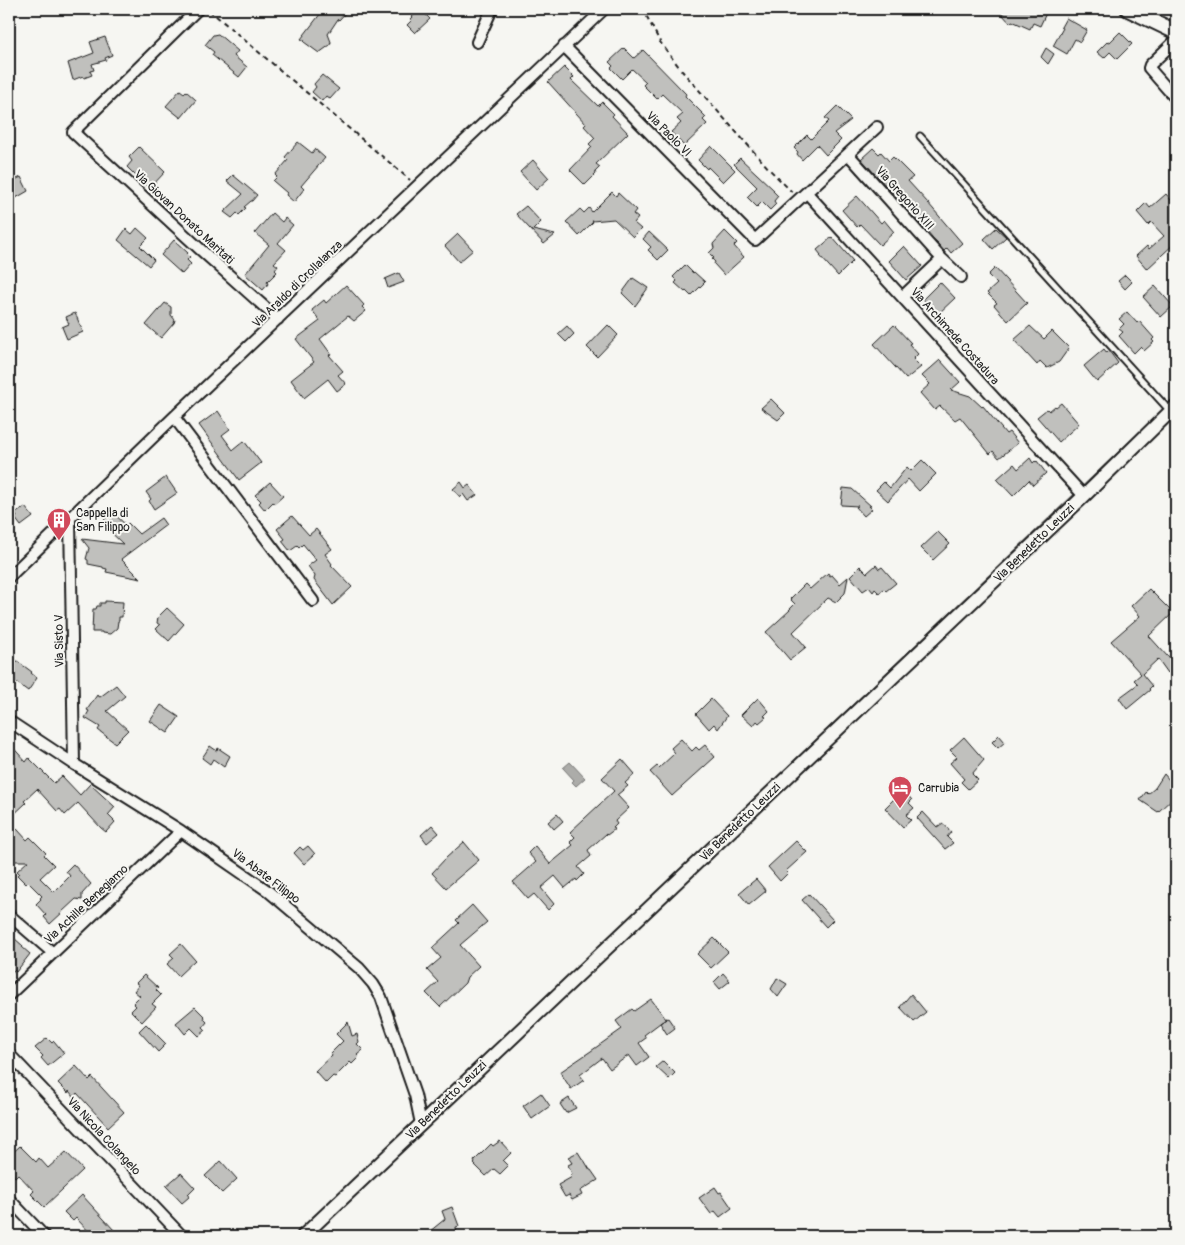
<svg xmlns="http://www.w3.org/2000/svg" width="1185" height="1245" viewBox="0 0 1185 1245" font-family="Pangolin,sans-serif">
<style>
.green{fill:#d6d6d2;stroke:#797977}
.water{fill:#acaca9;stroke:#727271}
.building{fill:#c0c0bd;stroke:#1c1c1c}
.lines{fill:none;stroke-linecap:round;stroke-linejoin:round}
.service-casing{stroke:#1c1c1c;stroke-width:9}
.minor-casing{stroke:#1c1c1c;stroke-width:14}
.tertiary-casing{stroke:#1c1c1c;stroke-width:16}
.secondary-casing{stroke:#1c1c1c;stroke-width:18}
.path{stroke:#1c1c1c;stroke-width:2;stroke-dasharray:5 4;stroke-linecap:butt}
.service{stroke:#f6f6f2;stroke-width:5}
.minor{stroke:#f6f6f2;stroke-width:10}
.tertiary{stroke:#f6f6f2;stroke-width:12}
.secondary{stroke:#f6f6f2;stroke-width:14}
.labels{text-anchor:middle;stroke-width:4;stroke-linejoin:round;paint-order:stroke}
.street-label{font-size:12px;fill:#1c1c1c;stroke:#f6f6f2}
.poi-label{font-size:12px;fill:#1c1c1c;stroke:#f6f6f2;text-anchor:start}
</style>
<rect width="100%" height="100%" fill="#f6f6f2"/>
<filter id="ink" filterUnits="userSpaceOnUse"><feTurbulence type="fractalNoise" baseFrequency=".02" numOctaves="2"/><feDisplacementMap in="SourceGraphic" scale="10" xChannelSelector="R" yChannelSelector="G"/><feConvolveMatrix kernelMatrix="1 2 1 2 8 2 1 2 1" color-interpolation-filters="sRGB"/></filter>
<g filter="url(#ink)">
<path class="green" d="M1176,397V399L1080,491L296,1236H294Z"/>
<path class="water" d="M570,762L585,778L576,786L572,782L574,780L563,768Z"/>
<path class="building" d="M324,9H349L339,20L338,19L328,34L331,42L330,45L319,53L304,42L305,41L301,39Z
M420,9L430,19L415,33L407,25L412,20L410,19Z
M1008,9H1048L1040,26L1033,23L1030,29L1012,21L1010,23L1002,14Z
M1066,18L1087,30L1080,42L1075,39L1067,54L1053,46L1063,28L1061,27Z
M1120,32L1132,44L1117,59L1110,52L1104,58L1097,52L1108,41L1110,42Z
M218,34L238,51L234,56L247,67L239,77L212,55L214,52L205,45L213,35Z
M105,37L112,55L105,58L106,60L92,64L94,70L90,71L92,75L84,78L83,76L73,80L68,63L94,53L90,42Z
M624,48L634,58L643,50L686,94L685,96L706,117L703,120L707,124L684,146L671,132L681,123L677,119L683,114L662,94L657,99L643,85L646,82L632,69L622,79L611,68L613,66L609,62Z
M1046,48L1054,54L1048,64L1041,57Z
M564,67L574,77L571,80L598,106L602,102L614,114L612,116L628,133L596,164L600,167L595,172L596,174L585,185L570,170L592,147L589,144L595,138L584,126L586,124L548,82Z
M322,75L339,89L330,99L326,96L322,101L312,92L316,87L314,84Z
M180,90L184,93L186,91L196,100L181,118L166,106Z
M837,106L851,120L834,133L841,140L826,155L817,145L802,160L797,154L798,152L794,148L807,135L811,139L829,121L825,118Z
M298,142L312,153L315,149L325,158L301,186L304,189L294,202L286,195L287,193L273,181L277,177L275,175L288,160L285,157Z
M711,146L735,170L723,182L708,167L707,169L698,160Z
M139,147L165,172L150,188L144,183V184L127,167L132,161L129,157Z
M873,148L879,154L881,152L889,161L893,157L913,177L908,181L928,203L962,243L951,253L947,248L944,251L915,217L918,214L905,201L902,203L861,159Z
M740,158L774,190L773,191L778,196L774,201L776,204L770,210L762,202L757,207L747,197L757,187L734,164Z
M533,160L549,178L536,190L520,172Z
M233,175L257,195L252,201H251L244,207L246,208L239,215L237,213L232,218L224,212L243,194L227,181Z
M21,177L28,191L9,202V183Z
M612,192L616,196L618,193L636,210L633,214L638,218L634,223L641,229L633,237L614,219L592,221L593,222L579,236L566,222L580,209L584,213L589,208L592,212Z
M1166,194L1176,206V242L1147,269L1136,256L1147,246L1149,249L1164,236L1151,222L1148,225L1137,212L1146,203L1150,208Z
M857,196L881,223L884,220L894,232L880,245L860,224L857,227L842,210Z
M526,206L541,222L533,230L555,235L544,244L516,214Z
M272,213L282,222L285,218L293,225L278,243L286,250L274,263L278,266L275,270L277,272L267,282L268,284L263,290L245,274L269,245L255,233Z
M137,228L148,238L140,246L154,260L149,266L118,240L126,229L132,234Z
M996,228L1006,237L993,249L984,239Z
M725,231L737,243L734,246L744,257L724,275L714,264L715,262L712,259L714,258L709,253L714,248L713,244Z
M649,232L668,250L658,260L648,250L651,247L643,239Z
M458,234L473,250L459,262L445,246Z
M832,237L853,261L838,276L820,256L821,255L817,250Z
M174,240L188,253L187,254L190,257L187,260L191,264L182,274L161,255Z
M904,246L922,266L906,280L889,261Z
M224,253L232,260L228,265L220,257Z
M685,265L693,273L694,272L705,282L691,296L686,291L685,292L675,283L677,281L673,277Z
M995,268L1027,303L1008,321L994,305L997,303L987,293L997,284L988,275Z
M399,273L404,282L388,288L385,279Z
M1125,275L1132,282L1125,289L1118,281Z
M633,278L648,288L635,306L622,293Z
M940,282L955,298L938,314L923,299Z
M346,285L364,305L362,307L366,311L354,321L348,316L320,339L331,354L329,355L343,371L338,375L346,384L337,391L328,379L304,398L291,380L314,362L296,339L320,321L312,310L324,300L326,303Z
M1155,286L1173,306L1161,317L1143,297Z
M165,303L171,307V315L175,320L174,323L161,338L146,325Z
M1127,312L1137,323L1139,321L1154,338L1152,340L1154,342L1144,351L1140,347L1134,353L1119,336L1123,332L1119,329L1124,324L1119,319Z
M75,313L83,332L67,339L62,327L69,324L66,317Z
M608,325L618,335L597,357L587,347Z
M894,325L911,343L909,344L918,354L913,359L921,367L906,379L874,344Z
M567,326L574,334L566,342L558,334Z
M1030,326L1044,339L1052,331L1069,348L1059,362L1047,368L1040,361L1037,365L1014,340Z
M1104,349L1107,353L1109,351L1118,363L1097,382L1084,366Z
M940,360L960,382L951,390L970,396L982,407L983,406L1006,434L1009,432L1018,443L999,458L993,451L990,454L960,417L955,420L940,406L935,410L920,393L930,384L922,376Z
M771,399L785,413L778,420L761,408Z
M1061,403L1079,424L1059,442L1037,417L1047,409L1049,411L1055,406L1056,407Z
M218,411L230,429L222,435L233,450L244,441L261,463L239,480L199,425Z
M1030,458L1033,463L1035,461L1036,462L1037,461L1046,473L1033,485L1029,480L1013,496L997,479L1014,464L1018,469Z
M922,460L936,474L919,491L908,479L888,501L876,490L884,482L890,488L907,467L911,471Z
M166,477L177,493L154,509L149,501L151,499L146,492Z
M270,482L283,496L274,504L273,502L265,510L259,503L261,501L255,495Z
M461,482L465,488L469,485L477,495L468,501L463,494L460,497L453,489Z
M843,488L852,489L871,506H869L872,509L864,516L856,507L858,506L841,505Z
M25,507L33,517L21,526L15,518L17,517L15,514Z
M112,512L126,525L128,523L139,534L161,518L166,525L121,559L141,579L106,572L107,569L103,568V567L88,564V560L86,559L89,548L82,539L123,544L101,523Z
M292,516L309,535L316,529L332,549L325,554L332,564L331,565L352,587L333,605L314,580L315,576L308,566L316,560L303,544L299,548L297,546L290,551L282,541L285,539L277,529Z
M938,532L950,544L933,560L921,548Z
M876,565L879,569L882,567L896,583L886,591L884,589L879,593L875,589L873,592L869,587L863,591L850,576L860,566L867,573Z
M828,573L830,576L832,575L840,584L848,577L845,593L836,602L828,598L793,632L806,647L790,660L766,632L790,610H789L795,604L790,599L805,584L810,589Z
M1149,589L1173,613L1149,636L1168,657L1176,651V666L1168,673L1158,659L1142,674L1152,686L1149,689L1150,690L1127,709L1119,698L1138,684L1134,680L1141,674L1111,641L1140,616L1131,606Z
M105,601L123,602L122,617H119V621H118L117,628L110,634L102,633V632H92L93,609H96L97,606H100V603H105Z
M167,608L184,624L169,641L156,629L160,625L157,623L158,617Z
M9,655L32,672L31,673L37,678L28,691L9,677Z
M116,685L125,696L107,711L128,730L115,743L98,730L100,727L85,718L89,711L87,710L97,695L100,697Z
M758,698L769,711L764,716L766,717L759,723L757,721L753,726L741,715Z
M711,699L727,716L718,729L714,724L709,729L696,714Z
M161,705L179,717L168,733L150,721Z
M999,735L1005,742L998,748L992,742Z
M964,737L984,760L972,774L978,780L968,789L961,782L964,779L950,763L957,757L950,750Z
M681,739L692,751L696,747L699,750L705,745L715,757L672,796L650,772L657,766L659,768L675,753L671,748Z
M9,743L26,762L29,758L54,783L62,776L80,795L90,784L115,807L108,815L115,822L106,832L101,828L78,803L65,815L60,809L57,811L37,789L24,801L26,803L9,819Z
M210,746L217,751L218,748L230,756L224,767L213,759L210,764L202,758Z
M622,759L635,774L625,783L628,786L617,795L629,808L615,821L617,824L613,828L615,829L607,835L606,834L588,850L591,856L578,867L584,874L577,881L576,879L565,888L555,876L541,888L554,904L548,910L534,894L528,899L513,882L536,862L528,853L535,846L550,864L573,845L570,842L575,837L570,832L614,791L602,778Z
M1164,774L1176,788V790L1173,793L1175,796L1158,812L1140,800L1146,792L1148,794L1155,788Z
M903,790L912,800L909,803L914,808L906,815L911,820L903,827L885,808Z
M923,812L937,827L943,823L951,832L947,837L953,843L945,849L917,818Z
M557,814L563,821L554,829L548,822Z
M9,820L27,840L30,837L46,853L44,855L54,865L40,878L54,892L70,876L66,871L73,864L91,884L82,894V900L76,899L62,912H63L50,924L44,917L46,915L36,904L41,899L40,898L42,896L28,882L26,884L17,875L19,873L17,871L28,861H9Z
M432,825L439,833L427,843L421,835Z
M796,841L807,852L786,871L788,873L780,881L768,867Z
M464,842L479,860L446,888L432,873L446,858Z
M308,846L315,854L304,864L294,853L300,847L303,850Z
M756,879L766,891L749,905L739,893Z
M809,894L833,920L826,927L802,900Z
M472,905L487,922L460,945L479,966L467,977L465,983L440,1007L426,993L438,982L427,970L441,958L432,948L459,923L456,920Z
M14,938L23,946L22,947L30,954L16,972L14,970L9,976V943Z
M714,938L728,952L711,968L697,954Z
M181,944L195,960L178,976L167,964L174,958L170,954Z
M723,973L730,981L720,989L714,982Z
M144,975L158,988L156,990L161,995L152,1004L156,1007L142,1022L131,1011L136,1006L133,1003L140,996L134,991L139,985L136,983Z
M777,978L787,984L778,997L771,989Z
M911,994L926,1012L914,1022L900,1007Z
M651,999L666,1019L660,1023L668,1018L675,1028L667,1034L660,1023L644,1035L646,1038L639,1043L649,1057L637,1066L629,1055L610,1069L602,1058L580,1075L584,1080L571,1089L560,1072L591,1051L622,1029L616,1021L632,1009L634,1011Z
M195,1007L205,1017L204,1019L207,1022L203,1027L206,1030L199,1036L191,1028L185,1034L176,1023Z
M348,1022L352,1036L357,1034L359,1042L357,1044L363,1050L357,1055L359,1057L352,1064L350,1062L335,1077L333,1076L326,1083L315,1071L332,1055L331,1053L343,1041L336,1034Z
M146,1024L166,1044L158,1052L139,1031Z
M47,1038L52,1043L54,1041L64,1053L48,1066L41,1058L43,1056L35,1048Z
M663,1061L675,1073L669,1079L656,1067Z
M76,1066L89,1080L92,1077L124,1112L108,1127L77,1093L74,1097L69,1091L68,1093L58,1083Z
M541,1093L550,1106L532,1119L523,1106Z
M569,1098L576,1108L566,1113L560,1104Z
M500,1141L511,1153L503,1161L508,1166L500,1174L494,1169L486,1176L474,1164L475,1163L474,1161L491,1144L493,1146Z
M20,1146L36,1162L39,1158L48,1168L66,1152L83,1170L44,1207L31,1194L34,1191L18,1174L15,1177L9,1170V1156Z
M578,1152L583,1160H584L590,1170H591L598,1180L580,1191L582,1195L572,1200L569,1195L565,1197L558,1185L572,1177L570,1175L572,1174L568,1165L572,1163L568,1157Z
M221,1161L237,1179L222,1193L205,1176Z
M181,1173L195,1188L188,1195L189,1197L182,1203L166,1186Z
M715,1187L719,1193L721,1192L732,1208L720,1217L715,1211L711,1214L699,1198Z
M82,1195L114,1230L108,1236H93L76,1218L73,1221L64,1212Z
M452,1207L459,1226L456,1227L457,1236H424L445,1219L442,1211Z"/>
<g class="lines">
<defs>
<path id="service" d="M920,136L1170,411"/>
<path id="minor" d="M198,9L73,132L201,250L278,319
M1176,40L1150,65L1149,68L1176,99
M477,42L492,9
M564,46L755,240L877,127
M848,154L942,259L961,277
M807,193L1084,496
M902,297L942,259
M174,417L313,601
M70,518L74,764
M9,577L174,417L604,9
M9,721L74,764L181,831L268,891L359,968L373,984L381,997L415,1095L421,1124
M9,915L53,953
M9,995L181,831
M9,1054L182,1236
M9,1199L44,1236"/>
<path id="tertiary" d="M303,1236L1084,496L1176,406"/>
<path id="secondary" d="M1128,9L1176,32"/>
</defs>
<use href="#service" class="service-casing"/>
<use href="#minor" class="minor-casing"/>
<use href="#tertiary" class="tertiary-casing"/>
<use href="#secondary" class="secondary-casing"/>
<path class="path" d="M642,9L646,15L660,42L682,71L770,170L792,192
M209,10L410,180"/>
<use href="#service" class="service"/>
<use href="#minor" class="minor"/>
<use href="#tertiary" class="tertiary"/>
<use href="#secondary" class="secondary"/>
</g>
</g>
<defs>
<symbol id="building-pin" viewBox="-11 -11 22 30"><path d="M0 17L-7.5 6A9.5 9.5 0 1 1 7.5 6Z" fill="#d1495b" stroke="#f6f6f2"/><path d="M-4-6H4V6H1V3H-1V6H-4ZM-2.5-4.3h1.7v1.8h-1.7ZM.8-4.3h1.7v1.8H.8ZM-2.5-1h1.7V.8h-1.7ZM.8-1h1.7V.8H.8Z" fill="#fff"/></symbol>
<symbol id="hotel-pin" viewBox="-11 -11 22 30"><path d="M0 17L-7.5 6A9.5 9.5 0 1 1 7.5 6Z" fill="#d1495b" stroke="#f6f6f2"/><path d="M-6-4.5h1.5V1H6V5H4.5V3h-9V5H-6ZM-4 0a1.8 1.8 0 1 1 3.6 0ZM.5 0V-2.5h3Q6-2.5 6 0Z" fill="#fff"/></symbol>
</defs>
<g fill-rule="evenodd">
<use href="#building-pin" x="45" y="506" width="28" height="38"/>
<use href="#hotel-pin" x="886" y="774" width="28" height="38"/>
</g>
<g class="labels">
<g class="street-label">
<text transform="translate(669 134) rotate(45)" y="4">Via Paolo VI</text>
<text transform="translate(905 198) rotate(48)" y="4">Via Gregorio XIII</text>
<text transform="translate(184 217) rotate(43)" y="4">Via Giovan Donato Maritati</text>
<text transform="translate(297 284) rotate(-44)" y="4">Via Araldo di Crollalanza</text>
<text transform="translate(955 336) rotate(48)" y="4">Via Archimede Costadura</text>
<text transform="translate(1034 543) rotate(-44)" y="4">Via Benedetto Leuzzi</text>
<text transform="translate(59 641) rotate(-91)" y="4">Via Sisto V</text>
<text transform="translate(740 822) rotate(-44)" y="4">Via Benedetto Leuzzi</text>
<text transform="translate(266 876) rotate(37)" y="4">Via Abate Filippo</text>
<text transform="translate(86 904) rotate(-43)" y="4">Via Achille Benegiamo</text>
<text transform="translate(446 1100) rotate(-44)" y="4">Via Benedetto Leuzzi</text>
<text transform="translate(104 1136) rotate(47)" y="4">Via Nicola Colangelo</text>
</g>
<g class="poi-label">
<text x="76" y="517">Cappella di<tspan x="76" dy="14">San Filippo</tspan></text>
<text x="918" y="792">Carrubia</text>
</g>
</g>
<rect width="1185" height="1245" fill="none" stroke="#f6f6f2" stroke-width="30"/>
<rect x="15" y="15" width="1155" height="1215" fill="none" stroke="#1c1c1c" stroke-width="2" filter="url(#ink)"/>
</svg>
